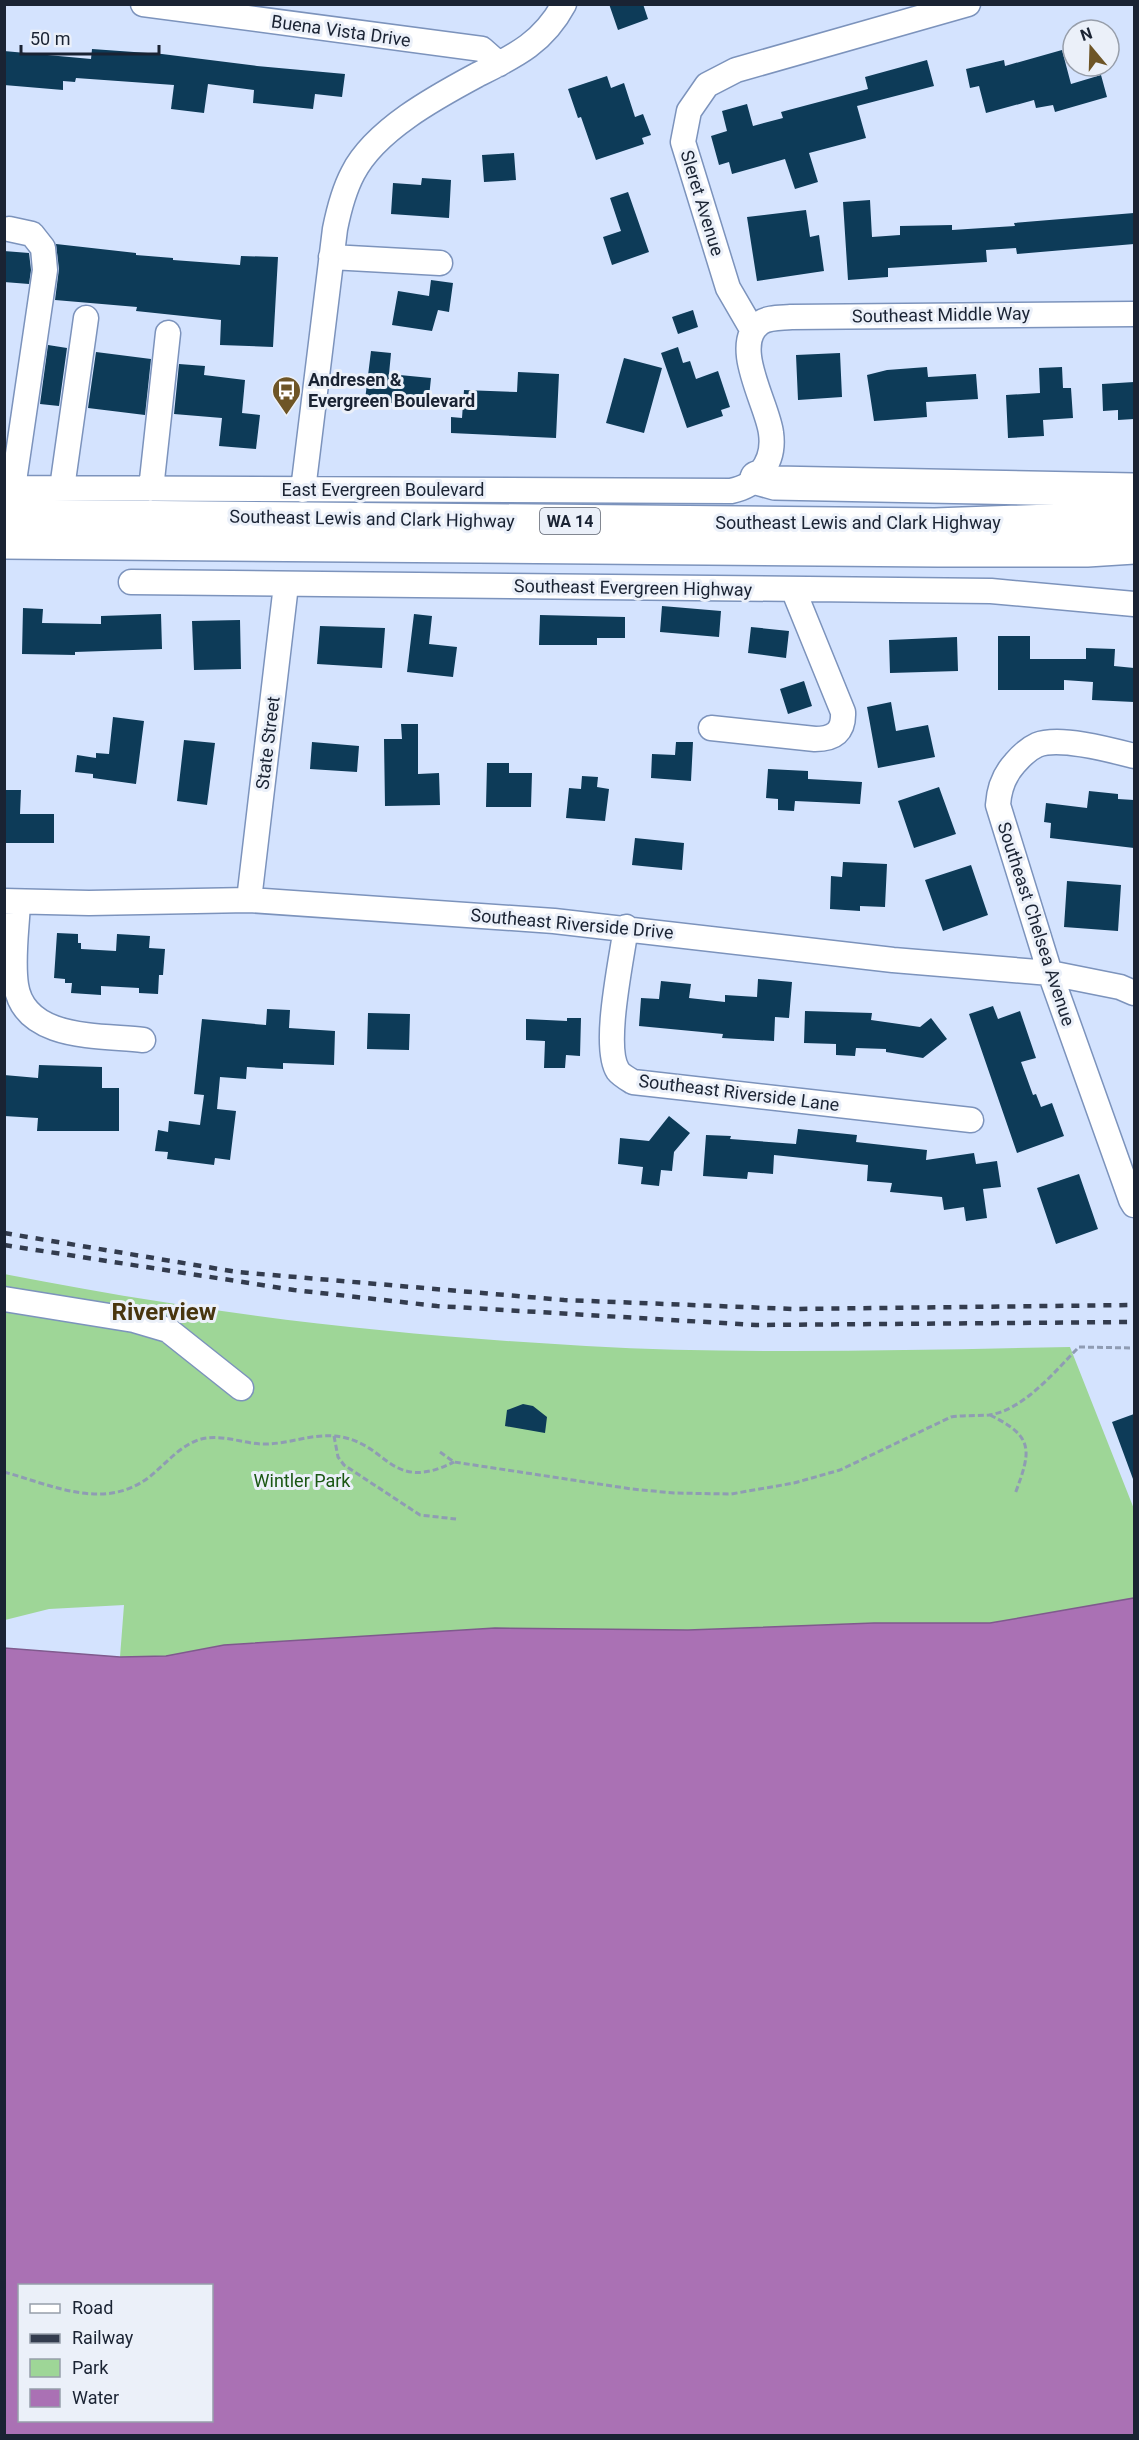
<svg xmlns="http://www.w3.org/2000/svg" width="1139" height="2440" viewBox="0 0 1139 2440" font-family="Roboto,sans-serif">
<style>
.green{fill:#9ed697}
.water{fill:#aa71b4;stroke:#7f5a8d;stroke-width:1.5;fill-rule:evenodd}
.building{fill:#0d3b58}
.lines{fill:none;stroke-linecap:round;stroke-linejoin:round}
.minor-casing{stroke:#7c93bc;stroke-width:27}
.highway-casing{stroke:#7c93bc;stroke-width:36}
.path{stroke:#8f9cb3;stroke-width:3;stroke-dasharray:6 3;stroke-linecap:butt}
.minor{stroke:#fff;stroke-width:24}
.highway{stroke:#fff;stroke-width:33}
.rail{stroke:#333c4e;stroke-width:4.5;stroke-dasharray:8 8;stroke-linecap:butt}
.labels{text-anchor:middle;stroke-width:6;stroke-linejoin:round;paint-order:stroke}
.shield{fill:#ebf0f9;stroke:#59606e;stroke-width:1.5}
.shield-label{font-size:16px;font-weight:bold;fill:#1a2333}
.street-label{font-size:18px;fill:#1a2333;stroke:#ebf0f9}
.poi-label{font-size:18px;font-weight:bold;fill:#1a2333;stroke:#ebf0f9;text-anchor:start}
.park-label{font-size:18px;fill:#1a5713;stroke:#ebf0f9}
.district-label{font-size:24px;font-weight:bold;fill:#48350e;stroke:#ebf0f9}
</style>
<rect width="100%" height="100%" fill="#d4e3fe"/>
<path class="green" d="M4,1274C57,1284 110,1294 163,1302C303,1325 445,1338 586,1346C747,1355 909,1350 1070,1347L1134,1509V1598L990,1623H874L688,1630L495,1628L224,1645L166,1656L120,1657L124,1605L49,1609L5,1620Z"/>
<path class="water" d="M1134,1598V2435H5V1648L120,1657L166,1656L224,1645L495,1628L688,1630L874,1623H990ZM20,2286H212V2420H20Z"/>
<path class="building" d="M609,4H643L648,19L618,30Z
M92,49L162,54L257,66L345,74L342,97L315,94L313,109L253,103L254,90L208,84L204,113L171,109L174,85L76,78L75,82L63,81V90L4,85V51L91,59Z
M1062,50L1071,84L1101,75L1107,97L1055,112L1053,105L1036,108L1034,100L986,113L979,86L970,88L966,69L1004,60L1005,66Z
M927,60L934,86L857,106L866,138L809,153L818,182L795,189L785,159L732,174L729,162L719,165L711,136L727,131L722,111L747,104L753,126L783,118L781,112L868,89L865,77Z
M607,76L611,88L624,83L635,117L643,114L651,135L642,138L644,144L596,160L581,117L578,118L568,89Z
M514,153L516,180L484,182L482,155Z
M422,178L451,180L449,218L391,214L393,183L421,185Z
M628,192L649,252L612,265L603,237L621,231L610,198Z
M870,200L872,237L900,235V226L952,225V230L1015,226L1014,223L1134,213V244L1017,254L1016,248L986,250L987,262L888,268V277L848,280L843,202Z
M806,210L810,237L819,235L824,271L757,281L747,217Z
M56,244L136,253V255L173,258V260L240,265L241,256L278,257L273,347L220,345L221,320L136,311L137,307L55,300L59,269Z
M4,251L29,253L31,270L29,284L4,282Z
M431,280L453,283L449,312L438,310L432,331L392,325L398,291L429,296Z
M693,310L698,327L678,334L672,317Z
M48,345L67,348L59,406L40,404Z
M678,347L683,363L690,361L696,379L718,371L730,407L721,410L723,416L687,428L661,353Z
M371,351L391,353L389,374L431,378L428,407L365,400Z
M96,352L151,359L145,415L88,408Z
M840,353L842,397L798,400L796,355Z
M624,358L662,368L644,433L606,423Z
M179,364L205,366L204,375L245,380L242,413L260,415L256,449L219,446L222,418L174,414Z
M927,367L928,377L976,374L978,399L926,402L927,417L874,421L867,375L887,370Z
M1062,367L1063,388H1071L1073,418L1043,420L1044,436L1008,438L1006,395L1040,393L1039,368Z
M518,372L559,374L556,438L451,433V417L462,418L464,390L517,392Z
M1134,382V419L1118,420V410L1103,411L1102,384Z
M662,606L721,611L719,637L660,632Z
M23,608L43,609L42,623L101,624V616L161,614L162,649L75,652V655L22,654Z
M414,614L432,616L429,644L457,647L453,677L407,672Z
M540,615L625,617V638H597V645H539Z
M240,620L241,669L194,670L192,621Z
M320,626L385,628L382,668L317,664Z
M751,627L789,631L786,658L748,653Z
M998,636H1030V659H1086V648L1115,649L1114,666L1134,668V702L1092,700L1093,682L1064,680V690H998Z
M957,637L958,671L890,673L889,640Z
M804,681L812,706L788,714L780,689Z
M891,702L896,731L928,725L935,757L878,768L867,707Z
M113,717L144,721L136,784L93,778V774L75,772L77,755L96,758V753L109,754Z
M401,724H418V774L439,773L440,805L385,806L384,739H402Z
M184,740L215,743L207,805L177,801Z
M312,742L359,746L357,772L310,769Z
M676,742H693L691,781L651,778L652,754L675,755Z
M487,763H509V773H532L531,807H486Z
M768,769L808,771V779L862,782L860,804L795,801L794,811L778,810V799L766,798Z
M582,776L598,777L597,787L609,789L605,821L566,818L569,788L581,789Z
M939,787L956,834L914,848L898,801Z
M4,790H21L20,814H54V843H4Z
M1089,791L1118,794V799L1134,800V848L1050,838L1051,823L1044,822L1046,803L1087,808Z
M635,838L684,843L682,870L632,865Z
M843,862L887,864L885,907L860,906V911L830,909L831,876L842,877Z
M971,865L988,915L943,931L925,880Z
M1067,881L1121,885L1118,931L1064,927Z
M57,933L78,934V943H81V949L116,951L117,934L150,936L149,948L165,949L163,975H159L158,994L139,993V988L101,986V995L71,993L72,983H65V979L54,978Z
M758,979L792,982L789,1018L775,1017L774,1041L722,1038L723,1034L639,1026L641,998L659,999L661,981L691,984L689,998L725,1002V995L757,997Z
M993,1006L998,1019L1020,1011L1036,1058L1021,1062L1033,1095L1036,1094L1041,1107L1052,1103L1064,1136L1017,1153L969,1014Z
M267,1009L290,1010L289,1028L335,1031L334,1065L283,1063V1069L247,1067L246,1079L220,1077L217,1109L236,1111L230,1160L215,1158L214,1165L167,1159L168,1152L155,1151L158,1130L168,1132L169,1121L200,1125L204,1095L194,1094L202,1019L266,1025Z
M805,1011L872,1013L871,1020L920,1027L931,1018L947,1039L923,1058L886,1052V1049L856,1048L855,1056L836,1055V1044L804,1043Z
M368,1013L410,1014L409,1050L367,1049Z
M567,1018H581L580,1056L566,1055L565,1068H544L545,1041L526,1040V1019L567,1021Z
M39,1065L102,1067V1088H119V1131H37L38,1118L4,1116V1075L38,1078Z
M669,1116L690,1133L674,1152L672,1171L661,1170L659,1186L641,1184L643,1167L618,1164L620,1138L649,1141Z
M798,1129L857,1135L856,1142L927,1150L926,1160L974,1153L976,1164L997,1161L1001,1187L983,1189L987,1218L966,1221L964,1207L944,1210L942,1197L890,1192L892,1183L867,1181L868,1165L774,1155L773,1174L748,1172L747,1179L703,1176L706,1135L731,1136L730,1139L796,1144Z
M1079,1174L1098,1229L1056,1244L1037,1188Z
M523,1404L533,1406L547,1417L545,1433L505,1426L507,1410Z
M1134,1414V1478L1133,1479L1112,1422Z"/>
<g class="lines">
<defs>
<path id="minor" d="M143,4L482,49L499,64
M9,229L32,234L43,248L45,270L13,488
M331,257L440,263
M753,331L728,288L683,142L689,111L707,85L736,70L968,4
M4,488L731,491C744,488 753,484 761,472C770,461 773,447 771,433C768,405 730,345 760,323C768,317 781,318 791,317L1134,314
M62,488L86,318
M151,489L168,333
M303,490L335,229C339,209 344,190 353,173C375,130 436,97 477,75C515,56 543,43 564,4
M131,582L991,591L1134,604
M711,728L815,739C834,739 844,732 843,712L793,589
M1134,756C1111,750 1060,736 1037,745C1028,749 1021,756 1015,763C1004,775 999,789 998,805L1050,973L1131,1200L1134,1205
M249,900L286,585
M4,901L89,903L249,900L554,921L893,960L1050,973L1120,987L1134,993
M18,902C17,928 12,958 16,985C24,1041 101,1035 143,1040
M626,927C622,958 602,1047 618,1071C621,1075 628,1079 633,1082L971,1120
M4,1299L134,1320L168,1330L241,1388"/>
<path id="highway" d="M757,478L775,483L1134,490
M4,516L935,525L1134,518
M4,542L938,550H1087L1134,547"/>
</defs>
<use href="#minor" class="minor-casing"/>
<use href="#highway" class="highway-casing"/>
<path class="path" d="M990,1415C1035,1437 1031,1451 1015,1494
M334,1436L338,1457L344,1465L420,1515L456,1519
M440,1452L454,1462L632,1489L674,1493L731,1494L794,1483L840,1470L951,1417C964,1415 977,1416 989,1415C1024,1410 1055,1371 1079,1347L1134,1348
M4,1472C52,1485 103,1511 148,1478C165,1465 177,1448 198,1440C219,1433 241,1443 261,1444C286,1445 309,1434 334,1436C388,1440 388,1495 454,1462"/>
<use href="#minor" class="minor"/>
<use href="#highway" class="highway"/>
<path class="rail" d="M4,1233L237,1272L564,1300L794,1309L1134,1305
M4,1245L294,1290L437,1306L756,1325L1134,1322"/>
</g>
<defs>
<symbol id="bus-pin" viewBox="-11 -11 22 30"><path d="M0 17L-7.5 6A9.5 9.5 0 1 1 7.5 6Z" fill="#6e5526" stroke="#ebf0f9"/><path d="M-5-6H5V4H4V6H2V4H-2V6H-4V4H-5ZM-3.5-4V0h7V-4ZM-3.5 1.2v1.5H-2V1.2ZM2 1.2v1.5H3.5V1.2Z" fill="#fff"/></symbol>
</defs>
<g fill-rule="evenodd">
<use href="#bus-pin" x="270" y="374" width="33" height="45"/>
</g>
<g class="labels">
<rect class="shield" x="540" y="508" width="60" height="26" rx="4.5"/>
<g class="shield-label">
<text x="570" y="527">WA 14</text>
</g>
<g class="street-label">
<text transform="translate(341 31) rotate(8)" y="6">Buena Vista Drive</text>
<text transform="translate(702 203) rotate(73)" y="6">Sleret Avenue</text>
<text transform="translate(941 315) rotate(-1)" y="6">Southeast Middle Way</text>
<text x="383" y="496">East Evergreen Boulevard</text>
<text transform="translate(372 519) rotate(1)" y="6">Southeast Lewis and Clark Highway</text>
<text x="858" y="529">Southeast Lewis and Clark Highway</text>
<text transform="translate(633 588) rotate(1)" y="6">Southeast Evergreen Highway</text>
<text transform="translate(268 743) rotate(-83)" y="6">State Street</text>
<text transform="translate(572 924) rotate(5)" y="6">Southeast Riverside Drive</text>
<text transform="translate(1036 924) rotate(72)" y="6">Southeast Chelsea Avenue</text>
<text transform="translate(739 1093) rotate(7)" y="6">Southeast Riverside Lane</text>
</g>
<g class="poi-label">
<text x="308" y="386">Andresen &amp;<tspan x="308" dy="21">Evergreen Boulevard</tspan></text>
</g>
<g class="park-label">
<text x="302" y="1487">Wintler Park</text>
</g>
<g class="district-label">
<text x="164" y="1320">Riverview</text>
</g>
</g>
<rect width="1139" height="2440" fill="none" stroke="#1a2333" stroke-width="12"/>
<rect x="18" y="2284" width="195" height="138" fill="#ebf0f9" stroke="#979eaa" stroke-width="1.5"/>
<rect x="30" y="2304" width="30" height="9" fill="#ffffff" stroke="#979eaa" stroke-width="1.5"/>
<text x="72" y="2314" font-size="18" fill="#1a2333">Road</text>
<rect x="30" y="2334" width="30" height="9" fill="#333c4e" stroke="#979eaa" stroke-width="1.5"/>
<text x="72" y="2344" font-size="18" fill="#1a2333">Railway</text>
<rect x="30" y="2359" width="30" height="18" fill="#9ed697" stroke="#979eaa" stroke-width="1.5"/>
<text x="72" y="2374" font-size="18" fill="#1a2333">Park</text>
<rect x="30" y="2389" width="30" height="18" fill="#aa71b4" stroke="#979eaa" stroke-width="1.5"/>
<text x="72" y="2404" font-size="18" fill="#1a2333">Water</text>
<g transform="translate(1091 48) rotate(341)"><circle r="28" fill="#ebf0f9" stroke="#979eaa" stroke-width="1.5"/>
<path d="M0-4.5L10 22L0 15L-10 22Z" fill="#6e5526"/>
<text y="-9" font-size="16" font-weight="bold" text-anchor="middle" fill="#1a2333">N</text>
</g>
<path d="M21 45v9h138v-9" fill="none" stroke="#1a2333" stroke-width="3"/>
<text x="30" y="45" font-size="18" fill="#1a2333" stroke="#ebf0f9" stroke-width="4.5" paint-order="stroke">50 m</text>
</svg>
